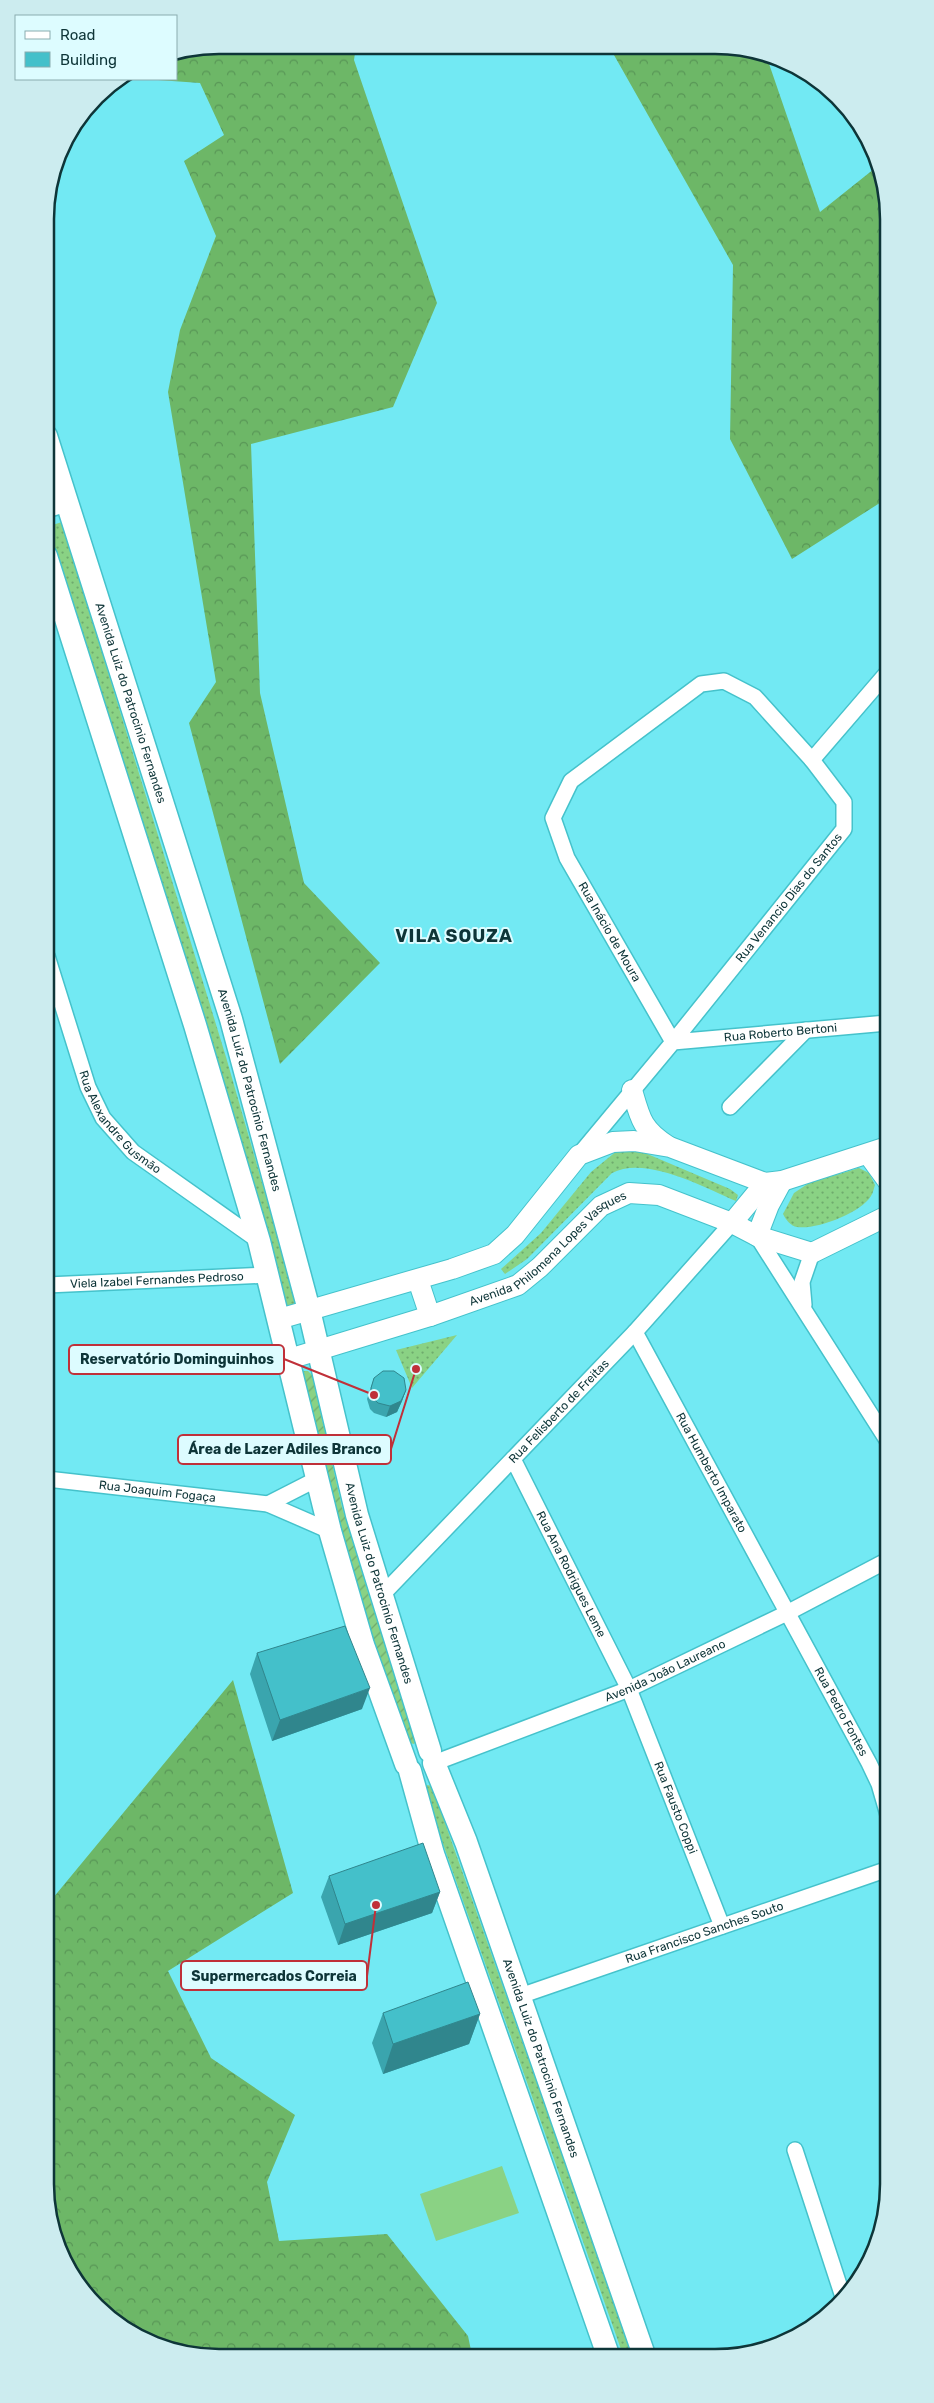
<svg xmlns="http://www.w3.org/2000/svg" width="934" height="2403" viewBox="0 0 934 2403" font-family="Rubik,sans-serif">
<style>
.grass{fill:url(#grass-dots)}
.forest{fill:url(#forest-crowns)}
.garden{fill:url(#garden-furrows)}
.pitch{fill:#8ad284}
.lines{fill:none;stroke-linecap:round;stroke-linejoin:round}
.minor-casing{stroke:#45c2cb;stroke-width:18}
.tertiary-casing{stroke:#45c2cb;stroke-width:22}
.secondary-casing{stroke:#45c2cb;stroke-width:25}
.minor{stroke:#fff;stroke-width:15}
.tertiary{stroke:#fff;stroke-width:20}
.secondary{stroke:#fff;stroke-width:22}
.wall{fill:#3aa5ae}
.shaded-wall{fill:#30868d}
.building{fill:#44c0ca;stroke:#30868d}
.labels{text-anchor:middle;stroke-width:4;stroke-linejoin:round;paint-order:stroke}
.street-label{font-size:12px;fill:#0e3538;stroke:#ddfcff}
.district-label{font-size:18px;font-weight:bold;letter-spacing:1px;fill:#0e3538;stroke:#ddfcff}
.rim{fill:none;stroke:#0e3538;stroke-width:2.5}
.leader{fill:none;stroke:#c03039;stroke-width:2}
.callout-dot{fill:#c03039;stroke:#ddfcff;stroke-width:2}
.callout{fill:#ddfcff;stroke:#c03039;stroke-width:2}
.callout-label{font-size:14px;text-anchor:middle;font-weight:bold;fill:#0e3538}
</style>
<defs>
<pattern id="grass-dots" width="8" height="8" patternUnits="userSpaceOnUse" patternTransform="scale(1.25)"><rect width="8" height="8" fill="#8ad284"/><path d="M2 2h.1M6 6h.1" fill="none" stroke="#6fab6d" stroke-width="1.8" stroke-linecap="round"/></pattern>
<pattern id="forest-crowns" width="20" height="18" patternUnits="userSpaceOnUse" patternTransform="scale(1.25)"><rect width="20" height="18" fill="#6db767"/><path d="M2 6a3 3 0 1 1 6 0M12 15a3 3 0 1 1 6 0" fill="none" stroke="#589656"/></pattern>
<pattern id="garden-furrows" width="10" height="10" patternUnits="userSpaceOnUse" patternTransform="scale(1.25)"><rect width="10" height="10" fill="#8ad284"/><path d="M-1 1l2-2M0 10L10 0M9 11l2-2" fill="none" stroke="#6fab6d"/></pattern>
</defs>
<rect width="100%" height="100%" fill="#72e9f3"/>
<path class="grass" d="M62,522L226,1057L298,1308L282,1312L239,1146L46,529V527Z
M618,1150H638L730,1189L738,1195L736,1201C704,1187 645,1155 612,1173L527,1259L505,1274L501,1269L541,1233L591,1172Z
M859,1168L869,1173L875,1185C874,1188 873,1193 871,1196C861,1213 816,1230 797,1227C791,1226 786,1220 783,1214L794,1193L809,1183Z
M457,1335L412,1388L396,1350Z
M427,1785L432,1786L633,2355H623L424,1790Z"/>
<path class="forest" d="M219,45L356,46L354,60L437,303L393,407L251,444L260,693L304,883L380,963L280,1064L189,723L216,682L168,392L180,330L216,236L184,161L224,135L200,83L144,79H176V53Z
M610,48H749L766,55L820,212L879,165L886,185V499L792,559L730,439L733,265Z
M233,1680L293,1893L168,1971L211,2058L295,2115L267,2182L279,2241L387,2234L468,2336L472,2355H185L142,2340L96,2307L68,2271L48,2218V1904Z"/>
<path class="garden" d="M304,1371H308L312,1375L342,1507L370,1599L417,1740L414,1744L410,1743L369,1637L300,1374Z"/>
<path class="pitch" d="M502,2166L519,2213L436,2241L420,2194Z"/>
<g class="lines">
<defs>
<g id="minor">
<path d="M46,510L67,504"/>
<path d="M812,760L886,674"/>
<path id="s1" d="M47,956L88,1087L103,1118L133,1152L259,1241"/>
<path d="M730,1107L806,1030"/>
<path id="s2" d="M579,1155L673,1042L844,829V802L812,760L755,697L724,681L701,684L571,781L553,818L567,858L673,1042L887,1023"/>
<path d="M757,1236L887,1440"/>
<path id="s3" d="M47,1285L268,1275"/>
<path d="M804,1305L802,1282L812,1253"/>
<path id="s4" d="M635,1332L869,1763L879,1784L888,1815"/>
<path id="s5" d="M513,1459L629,1689L722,1926"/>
<path id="s6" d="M47,1479L268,1504L330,1531"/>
<path d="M268,1504L317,1479"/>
<path id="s7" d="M382,1595L635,1332L732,1223"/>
<path id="s8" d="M434,1763L629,1689L787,1613L888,1560"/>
<path id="s9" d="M520,1996L888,1869"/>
<path d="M795,2150L844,2300"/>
</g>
<g id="tertiary">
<path d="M632,1090C640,1118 642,1130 668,1146"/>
<path d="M868,1154L887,1180"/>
<path d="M732,1223L765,1183"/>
<path d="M757,1236L769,1205L782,1181"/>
<path d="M418,1280L430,1316"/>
<path d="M279,1319L452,1269L494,1254L515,1235L579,1155L613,1142L634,1141L670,1147L765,1183L782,1181L887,1147"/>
<path id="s10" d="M289,1359L430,1316L518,1285L540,1267L601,1206L629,1193L659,1195L732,1223L757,1236L812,1253L887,1216"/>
</g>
<g id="secondary">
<path id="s11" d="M46,436L231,1019L309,1310L357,1515L430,1751"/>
<path d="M46,556L195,1025L259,1241L330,1531L363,1645L406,1764"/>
<path id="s12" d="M434,1763L466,1842L644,2355"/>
<path d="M410,1771L433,1854L608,2355"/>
</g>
</defs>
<use href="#minor" class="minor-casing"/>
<use href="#tertiary" class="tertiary-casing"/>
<use href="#secondary" class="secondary-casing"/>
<use href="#minor" class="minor"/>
<use href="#tertiary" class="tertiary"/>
<use href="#secondary" class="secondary"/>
</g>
<path class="wall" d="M374,1378L406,1390L402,1401L397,1412L386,1417L374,1413L370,1409L367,1399Z
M257,1653L362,1709L272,1741L250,1674Z
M329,1876L440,1892L432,1913L338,1945L321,1897Z
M383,2013L480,2014L469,2044L383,2074L372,2043Z"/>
<path class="shaded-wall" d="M406,1390L402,1401L397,1412L386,1417L390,1406Z
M370,1688L362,1709L272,1741L280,1720Z
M440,1892L432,1913L338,1945L345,1924Z
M480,2014L469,2044L383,2074L393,2044Z"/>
<path class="building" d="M383,1371H394L404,1378L406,1390L401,1401L390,1406L378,1403L374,1399L371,1388L374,1378Z
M345,1626L370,1688L280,1720L257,1653Z
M423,1843L440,1892L345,1924L329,1876Z
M468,1982L480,2014L393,2044L383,2013Z"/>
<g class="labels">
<g class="street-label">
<text dy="4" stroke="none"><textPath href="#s11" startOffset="280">Avenida Luiz do Patrocinio Fernandes</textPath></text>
<text dy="4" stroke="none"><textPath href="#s2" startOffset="332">Rua Venancio Dias do Santos</textPath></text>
<text dy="4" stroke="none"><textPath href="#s2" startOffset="974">Rua Inácio de Moura</textPath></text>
<text dy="4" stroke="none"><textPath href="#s2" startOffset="1209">Rua Roberto Bertoni</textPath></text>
<text dy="4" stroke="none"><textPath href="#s11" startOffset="685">Avenida Luiz do Patrocinio Fernandes</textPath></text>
<text dy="4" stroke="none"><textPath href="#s1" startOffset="185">Rua Alexandre Gusmão</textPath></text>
<text dy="4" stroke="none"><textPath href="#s10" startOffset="286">Avenida Philomena Lopes Vasques</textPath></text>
<text dy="4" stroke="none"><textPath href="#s3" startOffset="110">Viela Izabel Fernandes Pedroso</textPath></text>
<text dy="4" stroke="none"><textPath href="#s7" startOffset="255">Rua Felisberto de Freitas</textPath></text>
<text dy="4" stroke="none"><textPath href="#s4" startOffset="160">Rua Humberto Imparato</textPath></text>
<text dy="4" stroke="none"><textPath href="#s6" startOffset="111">Rua Joaquim Fogaça</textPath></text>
<text dy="4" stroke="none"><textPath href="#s5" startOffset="129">Rua Ana Rodrigues Leme</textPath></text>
<text dy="4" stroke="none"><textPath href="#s11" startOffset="1195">Avenida Luiz do Patrocinio Fernandes</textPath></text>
<text dy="4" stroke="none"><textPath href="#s8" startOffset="249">Avenida João Laureano</textPath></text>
<text dy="4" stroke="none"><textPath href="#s4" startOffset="432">Rua Pedro Fontes</textPath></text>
<text dy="4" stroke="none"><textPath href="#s5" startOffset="385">Rua Fausto Coppi</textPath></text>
<text dy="4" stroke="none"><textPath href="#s9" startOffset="195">Rua Francisco Sanches Souto</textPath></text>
<text dy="4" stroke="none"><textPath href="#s12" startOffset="314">Avenida Luiz do Patrocinio Fernandes</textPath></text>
</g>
<g class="district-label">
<text x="454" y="942">VILA SOUZA</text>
</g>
</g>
<path d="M0 0H934V2403H0ZM219 54H715A165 165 0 0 1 880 219V2184A165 165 0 0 1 715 2349H219A165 165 0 0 1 54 2184V219A165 165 0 0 1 219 54Z" fill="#ccecef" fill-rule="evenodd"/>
<path class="rim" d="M219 54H715A165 165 0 0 1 880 219V2184A165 165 0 0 1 715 2349H219A165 165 0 0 1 54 2184V219A165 165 0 0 1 219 54Z"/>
<path class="leader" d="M374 1395L284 1359M416 1369L391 1449M376 1905L367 1976"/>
<g class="callout-dot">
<circle cx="374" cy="1395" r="5"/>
<circle cx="416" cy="1369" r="5"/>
<circle cx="376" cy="1905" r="5"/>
</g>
<g class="callout">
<rect x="69" y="1345" width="215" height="29" rx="5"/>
<rect x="178" y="1435" width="213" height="29" rx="5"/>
<rect x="181" y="1961" width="186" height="29" rx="5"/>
</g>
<g class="callout-label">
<text x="177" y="1364">Reservatório Dominguinhos</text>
<text x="285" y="1454">Área de Lazer Adiles Branco</text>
<text x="274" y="1981">Supermercados Correia</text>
</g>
<rect x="15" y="15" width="162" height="65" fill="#ddfcff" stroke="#8aacaf"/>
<rect x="25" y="31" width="25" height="8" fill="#ffffff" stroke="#8aacaf"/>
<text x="60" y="40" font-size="15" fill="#0e3538">Road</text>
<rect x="25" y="52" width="25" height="15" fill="#44c0ca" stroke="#8aacaf"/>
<text x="60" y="65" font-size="15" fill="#0e3538">Building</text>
</svg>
